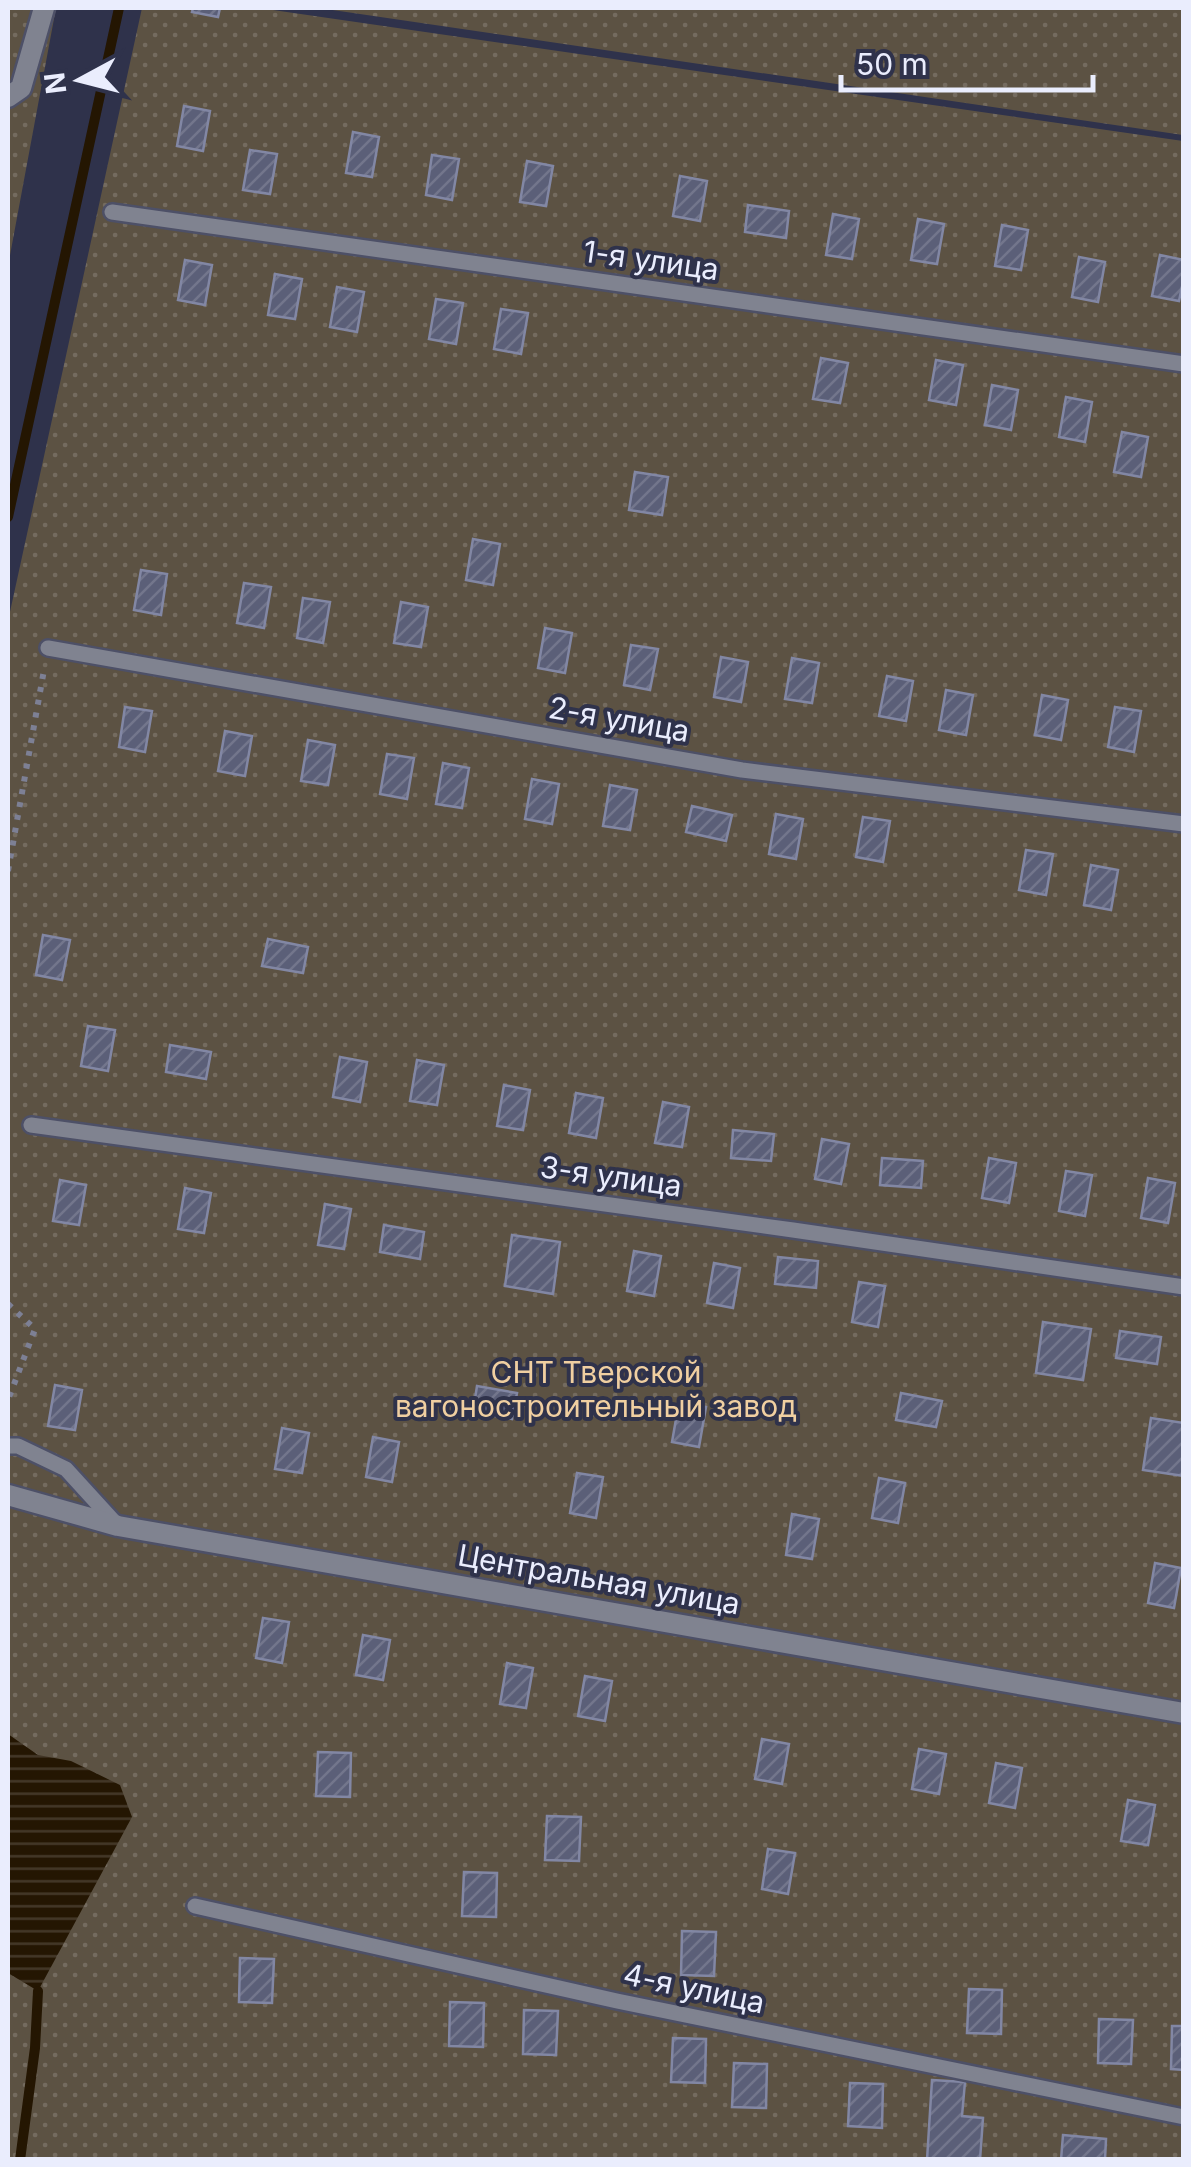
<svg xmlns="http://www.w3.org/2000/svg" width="1191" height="2167" viewBox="0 0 1191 2167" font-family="Inter,sans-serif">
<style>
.park{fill:url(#park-dots)}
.water{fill:url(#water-rules)}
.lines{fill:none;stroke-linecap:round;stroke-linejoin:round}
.stream{stroke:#241602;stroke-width:10}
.building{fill:url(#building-hatch);stroke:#8287a4;stroke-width:2.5}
.service-casing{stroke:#4d5067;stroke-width:20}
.minor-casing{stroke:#4d5067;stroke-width:25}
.path{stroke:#7d8095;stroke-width:6;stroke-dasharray:5 8;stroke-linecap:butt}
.service{stroke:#808390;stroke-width:15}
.minor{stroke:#808390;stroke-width:20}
.labels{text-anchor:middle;stroke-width:8;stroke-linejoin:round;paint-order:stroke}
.street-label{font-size:30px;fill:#eaedfd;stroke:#2f324b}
.park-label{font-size:30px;fill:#f0cfa1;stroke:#2f324b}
</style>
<defs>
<pattern id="park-dots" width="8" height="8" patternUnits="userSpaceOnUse" patternTransform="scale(2.5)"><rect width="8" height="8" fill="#5c5243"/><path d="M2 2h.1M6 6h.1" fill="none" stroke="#746b5f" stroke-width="1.8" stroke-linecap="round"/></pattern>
<pattern id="water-rules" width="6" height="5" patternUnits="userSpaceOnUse" patternTransform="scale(2.5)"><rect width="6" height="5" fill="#241602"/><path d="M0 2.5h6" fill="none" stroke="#443828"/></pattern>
<pattern id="building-hatch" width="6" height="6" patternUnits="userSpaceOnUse" patternTransform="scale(2.5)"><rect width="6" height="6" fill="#5b5f78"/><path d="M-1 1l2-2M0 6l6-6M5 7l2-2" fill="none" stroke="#73768c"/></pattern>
</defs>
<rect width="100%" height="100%" fill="#2f324b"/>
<path class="park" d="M8,8H56L8,266Z
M142,8H259L1183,141V2159H8V621Z
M319,8H1183V135Z"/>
<path class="water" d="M8,1734L38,1755L71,1761L120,1785L132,1817L38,1991L8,1973Z"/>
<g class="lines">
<path class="stream" d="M8,517L119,8
M20,2160L35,2048L38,1991"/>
</g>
<path class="building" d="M193,8H220L218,17L192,12Z
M184,106L210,111L203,151L177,146Z
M353,132L379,137L372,177L346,173Z
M250,150L277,154L270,194L243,190Z
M432,155L459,159L452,200L426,195Z
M527,161L553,166L546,206L520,202Z
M680,176L707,181L700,221L673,216Z
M748,205L789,211L786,238L745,232Z
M833,214L859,219L852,259L826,255Z
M918,219L944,224L937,264L911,260Z
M1002,225L1028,230L1021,270L995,266Z
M1160,255L1184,260V277L1179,301L1152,296Z
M1079,257L1105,262L1098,302L1072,297Z
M185,260L212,265L205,305L178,300Z
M275,274L302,279L295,319L268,315Z
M337,287L364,292L357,332L330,327Z
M436,299L463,303L456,344L429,339Z
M501,309L528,313L521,354L494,349Z
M821,358L848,363L840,403L813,399Z
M936,360L963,365L956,405L929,400Z
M992,385L1018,390L1011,430L985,425Z
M1066,397L1092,402L1085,442L1059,437Z
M1122,432L1148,437L1141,477L1114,472Z
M635,472L668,477L662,515L629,510Z
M473,539L500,544L493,585L466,580Z
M141,570L167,574L161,615L134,610Z
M244,583L271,587L264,628L237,623Z
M303,598L330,602L323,643L297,638Z
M401,602L428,607L421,647L394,643Z
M545,628L572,633L565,673L538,668Z
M631,645L658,649L650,690L624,685Z
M721,657L748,662L741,702L714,697Z
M792,658L819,663L812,703L785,699Z
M887,676L913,681L906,721L879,716Z
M946,690L973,695L966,735L939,730Z
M1042,695L1068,700L1061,740L1035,735Z
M125,707L152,711L145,752L119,747Z
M1115,707L1141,711L1134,752L1108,747Z
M225,731L252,736L245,776L218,771Z
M308,740L335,745L328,785L301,781Z
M387,754L414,758L407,799L380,794Z
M443,763L469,768L462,808L436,804Z
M532,779L559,784L552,824L525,819Z
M610,785L637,790L630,830L603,826Z
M692,806L732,815L726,841L686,832Z
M776,814L803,819L796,859L769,854Z
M863,817L890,821L883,862L856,857Z
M1026,850L1053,854L1046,895L1019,890Z
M1091,865L1118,870L1111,910L1084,905Z
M43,935L70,940L62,980L36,975Z
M268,939L308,947L303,973L262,966Z
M88,1026L115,1030L108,1071L81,1066Z
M170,1045L211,1052L206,1079L166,1072Z
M340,1057L367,1062L360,1102L333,1097Z
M417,1060L444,1065L437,1105L410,1101Z
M504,1085L530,1090L523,1130L497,1126Z
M576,1093L603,1098L596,1138L569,1133Z
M663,1102L689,1107L682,1147L655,1143Z
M733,1130L774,1134L771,1161L731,1158Z
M822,1139L849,1144L841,1184L815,1179Z
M882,1158L923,1161L921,1188L880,1185Z
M989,1158L1016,1163L1009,1203L982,1198Z
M1066,1171L1092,1175L1085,1216L1059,1211Z
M1148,1178L1175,1183L1168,1223L1141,1218Z
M60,1180L86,1185L79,1225L53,1221Z
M185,1188L211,1193L204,1233L178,1229Z
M325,1204L351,1209L344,1249L318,1245Z
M384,1225L424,1232L420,1259L380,1252Z
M512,1235L560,1242L553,1294L505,1286Z
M634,1251L661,1256L654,1296L627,1291Z
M778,1257L818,1261L816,1288L775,1284Z
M714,1263L740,1268L733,1308L707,1303Z
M859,1282L885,1286L878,1327L852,1322Z
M1043,1322L1091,1329L1083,1380L1036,1373Z
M1120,1331L1161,1337L1157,1364L1116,1358Z
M55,1385L82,1390L75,1430L48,1426Z
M477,1386L517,1393L512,1419L473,1412Z
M901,1393L942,1401L936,1427L896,1420Z
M679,1402L706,1407L699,1447L672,1442Z
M1151,1418L1184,1423V1476L1143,1470Z
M282,1428L309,1433L302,1473L275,1469Z
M373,1437L399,1442L392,1482L366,1477Z
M577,1473L603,1477L596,1518L570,1513Z
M879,1478L905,1483L898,1523L872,1518Z
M792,1514L819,1519L812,1559L786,1555Z
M1155,1563L1181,1568L1174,1608L1148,1603Z
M263,1618L289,1622L282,1663L256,1658Z
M363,1635L390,1640L383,1680L356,1675Z
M507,1663L533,1668L526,1708L500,1704Z
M585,1676L612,1681L605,1721L578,1716Z
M762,1739L789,1744L782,1784L755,1779Z
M919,1749L946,1754L939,1794L912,1789Z
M318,1752L351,1753L350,1797L316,1796Z
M996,1763L1022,1768L1015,1808L989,1803Z
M1128,1800L1155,1805L1148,1845L1121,1841Z
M547,1816L581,1817L579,1861L545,1860Z
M768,1849L795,1853L788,1894L762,1889Z
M464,1872L497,1873L496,1917L462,1916Z
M682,1931L716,1932L714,1976L681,1975Z
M240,1958L274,1959L272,2003L239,2002Z
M969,1989L1002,1990L1001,2034L967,2033Z
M450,2002L484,2003L483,2047L449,2046Z
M524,2010L558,2011L556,2055L523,2054Z
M1099,2019L1133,2020L1131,2064L1098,2063Z
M1172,2026H1184V2070L1171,2069Z
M673,2038L706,2039L705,2083L671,2082Z
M734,2063L767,2064L766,2108L732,2107Z
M932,2080L965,2082L962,2116L983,2118L980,2160H927Z
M850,2083L883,2084L882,2128L848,2126Z
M1063,2135L1106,2139L1105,2160H1061Z"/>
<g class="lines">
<defs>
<path id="service" d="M112,212L1184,364
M48,648L742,770L1184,824
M31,1125L793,1230L1184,1287
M8,1446H18L66,1469L118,1526
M195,1906L617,2001L1184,2117"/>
<path id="minor" d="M8,97L21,88L44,8
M8,1495L118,1526L1184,1713"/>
</defs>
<use href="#service" class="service-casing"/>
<use href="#minor" class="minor-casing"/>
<path class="path" d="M8,871L44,670
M8,1304L35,1329L8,1400"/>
<use href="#service" class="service"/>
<use href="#minor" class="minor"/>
</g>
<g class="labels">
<g class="street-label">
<text transform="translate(651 261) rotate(8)" y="10">1-я улица</text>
<text transform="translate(619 720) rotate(10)" y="10">2-я улица</text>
<text transform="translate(611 1177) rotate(8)" y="10">3-я улица</text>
<text transform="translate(599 1580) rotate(10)" y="10">Центральная улица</text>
<text transform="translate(694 1989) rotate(12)" y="10">4-я улица</text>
</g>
<g class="park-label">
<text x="596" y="1383">СНТ Тверской<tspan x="596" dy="34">вагоностроительный завод</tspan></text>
</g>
</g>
<rect width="1191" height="2167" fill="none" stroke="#eaedfd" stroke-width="20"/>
<g transform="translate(80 80) rotate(263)" stroke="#2f324b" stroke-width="8" paint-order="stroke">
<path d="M0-8L18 38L0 25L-18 38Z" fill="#eaedfd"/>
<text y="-15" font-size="28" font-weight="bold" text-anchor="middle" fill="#eaedfd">N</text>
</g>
<path d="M841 75v15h252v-15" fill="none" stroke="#eaedfd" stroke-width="5"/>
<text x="856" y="75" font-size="30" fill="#eaedfd" stroke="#2f324b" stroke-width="8" paint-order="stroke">50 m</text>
</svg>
